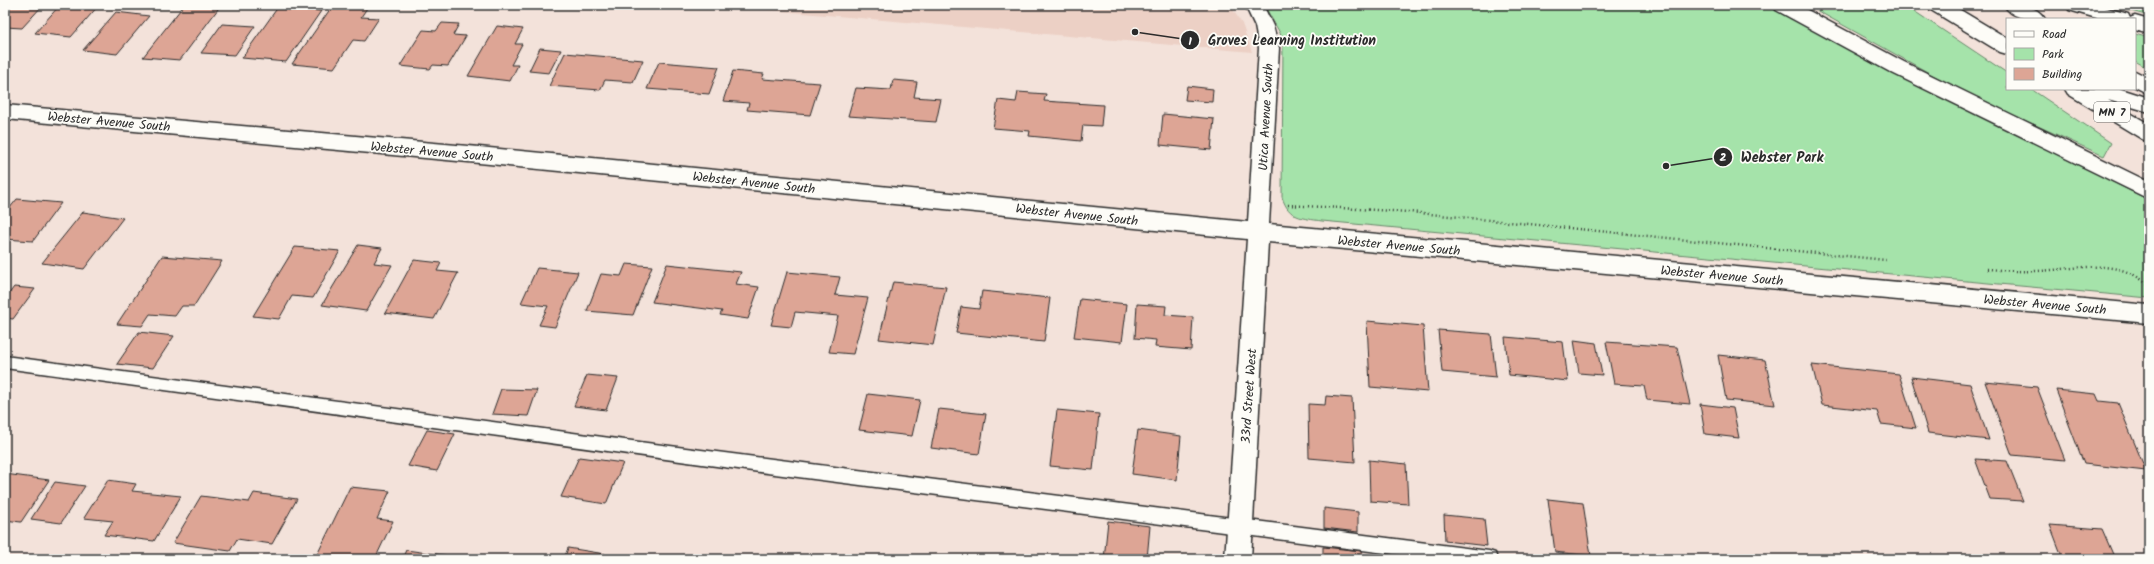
<svg xmlns="http://www.w3.org/2000/svg" width="2154" height="564" viewBox="0 0 2154 564" font-family="Kalam,sans-serif">
<style>
.built{fill:#ecd0c5}
.green{fill:#a5e3aa;stroke:#68876a}
.building{fill:#dda595;stroke:#2b2b2b}
.lines{fill:none;stroke-linecap:round;stroke-linejoin:round}
.lane-casing{stroke:#2b2b2b;stroke-width:3}
.street-casing{stroke:#2b2b2b;stroke-width:3}
.highway-casing{stroke:#2b2b2b;stroke-width:3}
.path{stroke:#2b2b2b;stroke-width:2.5;stroke-dasharray:1 3;stroke-linecap:butt}
.lane{fill:#fdfcf7;fill-rule:evenodd}
.street{fill:#fdfcf7;fill-rule:evenodd}
.highway{fill:#fdfcf7;fill-rule:evenodd}
.labels{text-anchor:middle;stroke-width:3.5;stroke-linejoin:round;paint-order:stroke}
.shield{fill:#fdfcf7;stroke:#6a6a68;stroke-width:1}
.shield-label{font-size:12px;font-weight:bold;fill:#2b2b2b}
.street-label{font-size:13px;fill:#2b2b2b;stroke:#fdfcf7}
.leader{fill:none;stroke:#2b2b2b;stroke-width:1.5}
.callout-dot{fill:#2b2b2b;stroke:#fdfcf7;stroke-width:1.5}
.mark-label{font-size:12px;text-anchor:middle;font-weight:bold;fill:#fff}
.callout-label{font-size:14px;text-anchor:middle;font-weight:bold;fill:#2b2b2b;stroke:#fdfcf7;stroke-width:3.5;stroke-linejoin:round;paint-order:stroke}
</style>
<rect width="100%" height="100%" fill="#f3e2da"/>
<filter id="ink" filterUnits="userSpaceOnUse"><feTurbulence type="fractalNoise" baseFrequency=".025" numOctaves="2"/><feDisplacementMap in="SourceGraphic" scale="8" xChannelSelector="R" yChannelSelector="G"/><feConvolveMatrix kernelMatrix="1 2 1 2 8 2 1 2 1" color-interpolation-filters="sRGB"/></filter>
<g filter="url(#ink)">
<path class="built" d="M710,5H1230L1242,24L1252,52Z"/>
<path class="green" d="M1264,5H1767L1882,68L2149,200V298L1322,221C1302,218 1289,219 1282,197L1283,43L1280,33Z
M1807,5H1905L2007,73V89H2031L2111,143L2104,156L1965,93Z
M2109,5H2149V16Z
M2135,34L2149,38V69L2135,61Z"/>
<path class="building" d="M5,5H43L22,28L5,27Z
M60,5H99L71,37L35,33Z
M184,5H221L180,60L143,57Z
M333,5H369L361,17L379,18L364,41L353,40L334,68L292,64Z
M278,7L321,11L286,62L242,58Z
M116,12L149,16L117,54L83,50Z
M442,23L459,24L453,35L466,36L448,66L433,65L430,69L400,66L423,30L436,31Z
M222,24L255,26L235,55L201,53Z
M497,26L523,29L515,44H522L511,65H518L510,81L468,76Z
M540,48L561,50L549,73L529,71Z
M565,53L643,60L633,82L605,80L600,90L549,86Z
M659,62L719,67L709,94L647,89Z
M733,71L764,74L762,79L820,83L810,115L747,110L749,103L723,101Z
M893,80L917,82L914,97L941,99L936,122L848,116L856,88L891,90Z
M1187,86L1213,89L1212,102L1185,100Z
M1018,92L1046,94L1044,101L1103,105L1101,126L1083,125L1081,141L1029,136L1030,131L993,128L998,100L1016,102Z
M1163,114L1214,119L1211,150L1160,145Z
M17,199L61,203L33,241L5,239V214Z
M83,212L123,218L84,269L42,263Z
M358,245L382,248L374,263L392,265L366,311L322,305Z
M295,247L340,251L313,298L292,296L279,319L253,316Z
M162,256L222,261L194,306H182L175,316L150,314L142,326L117,324Z
M414,260L441,263L437,271L458,273L434,319L385,313Z
M626,264L652,266L633,315L587,311L601,274L621,276Z
M667,264L741,272L736,284L759,287L748,319L720,315L722,311L652,302Z
M537,268L578,272L555,327L539,325L548,306L521,303Z
M787,272L840,277L835,295L868,298L853,354L829,352L838,316L795,312L791,327L771,325Z
M893,282L946,287L933,345L879,339Z
M14,287L35,289L13,319L5,318V299Z
M982,291L1050,298L1044,342L956,333L961,307L979,309Z
M1080,299L1127,304L1122,342L1074,337Z
M1137,304L1166,306L1165,315L1193,317L1191,350L1155,347L1156,340L1135,338Z
M1367,321L1423,326L1428,392L1370,387Z
M1438,330L1491,334L1496,377L1442,372Z
M139,332L174,336L153,368L117,364Z
M1505,337L1563,342L1568,381L1509,375Z
M1574,340L1596,343L1602,375L1579,373Z
M1606,342L1677,347L1690,404L1647,400L1644,386L1614,384Z
M1718,355L1765,360L1775,405L1726,400Z
M1812,365L1899,374L1916,428L1881,424L1877,411L1822,405Z
M587,375L618,378L606,410L574,406Z
M1911,377L1970,384L1989,440L1928,433Z
M1985,382L2037,387L2065,460L2012,455Z
M501,389L537,390L528,416L492,414Z
M2056,390L2096,394L2099,401L2118,403L2146,471L2084,464Z
M868,394L920,400L912,436L859,430Z
M1326,396L1352,398L1355,462L1309,458L1308,404L1325,405Z
M1700,404L1733,408L1739,438L1705,434Z
M939,409L986,414L979,454L931,448Z
M1057,410L1099,414L1093,470L1050,466Z
M427,430L455,434L437,471L408,466Z
M1138,430L1181,436L1177,480L1132,474Z
M579,457L623,463L606,504L561,497Z
M1975,459L2007,461L2023,501L1990,499Z
M1369,460L1406,464L1408,504L1370,501Z
M5,474L49,480L21,522L5,520Z
M108,480L136,484L132,491L181,496L154,541L104,535L113,521L84,518Z
M55,482L85,486L61,523L31,519Z
M350,487L390,491L377,519L393,521L375,559H315Z
M254,493L297,499L272,544L237,539L230,551L173,543L201,496L249,502Z
M1548,499L1583,503L1591,556L1555,552Z
M1324,508L1358,512V532L1324,528Z
M1444,515L1484,519L1487,546L1445,541Z
M1108,521L1150,526L1147,559H1104Z
M2050,525L2102,529L2115,559H2063Z
M1323,547L1362,551V559H1323Z
M568,548L605,554L603,559H564Z
M406,550L472,559H402Z"/>
<g class="lines">
<defs>
<path id="lane" d="M5,356L647,443L1489,551L1495,553L1497,559H1432L767,473L5,368Z"/>
<path id="street" d="M1245,5H1263L1273,26L1279,48L1269,224L2149,305V323L1268,242L1251,559H1225L1247,239L479,163L5,119V105L479,147L1248,222L1259,48L1255,26Z"/>
<path id="highway" d="M1774,5H1798L1904,62L2149,182V199L1890,72L1776,10Z
M1929,5H1952L2007,38V54L2000,52L1931,10Z
M2004,5C2019,5 2036,4 2045,19C2030,19 2013,20 2004,5Z
M2067,5H2097L2128,14L2130,18L2135,16L2149,20V34L2135,30V19H2100L2069,10Z
M2135,71L2149,78V94L2135,87Z
M2065,89H2121L2149,98V112L2108,100L2149,124V142L2142,139L2068,94Z"/>
</defs>
<use href="#lane" class="lane-casing"/>
<use href="#street" class="street-casing"/>
<use href="#highway" class="highway-casing"/>
<path class="path" d="M1288,205L1410,212L1886,260
M1987,269C2003,270 2020,272 2036,271C2075,270 2117,256 2148,285"/>
<use href="#lane" class="lane"/>
<use href="#street" class="street"/>
<use href="#highway" class="highway"/>
</g>
</g>
<g class="labels">
<rect class="shield" x="2094" y="102" width="36" height="20" rx="3"/>
<g class="shield-label">
<text x="2112" y="116">MN 7</text>
</g>
<g class="street-label">
<text transform="translate(1265 117) rotate(-87)" y="5">Utica Avenue South</text>
<text transform="translate(109 121) rotate(5)" y="5">Webster Avenue South</text>
<text transform="translate(432 151) rotate(5)" y="5">Webster Avenue South</text>
<text transform="translate(754 182) rotate(6)" y="5">Webster Avenue South</text>
<text transform="translate(1077 214) rotate(6)" y="5">Webster Avenue South</text>
<text transform="translate(1399 245) rotate(5)" y="5">Webster Avenue South</text>
<text transform="translate(1722 275) rotate(5)" y="5">Webster Avenue South</text>
<text transform="translate(2045 304) rotate(5)" y="5">Webster Avenue South</text>
<text transform="translate(1248 396) rotate(-86)" y="5">33rd Street West</text>
</g>
</g>
<path class="leader" d="M1135 32L1190 40M1666 166L1723 157"/>
<g class="callout-dot">
<circle cx="1135" cy="32" r="4"/>
<circle cx="1666" cy="166" r="4"/>
<circle cx="1190" cy="40" r="10"/>
<circle cx="1723" cy="157" r="10"/>
</g>
<g class="mark-label">
<text x="1190" y="45">1</text>
<text x="1723" y="161">2</text>
</g>
<g class="callout-label">
<text x="1292" y="45">Groves Learning Institution</text>
<text x="1782" y="162">Webster Park</text>
</g>
<rect width="2154" height="564" fill="none" stroke="#fdfcf7" stroke-width="20"/>
<rect x="10" y="10" width="2134" height="544" fill="none" stroke="#2b2b2b" stroke-width="1.5" filter="url(#ink)"/>
<rect x="2006" y="18" width="130" height="72" fill="#fdfcf7" stroke="#a9a8a5"/>
<rect x="2014" y="31" width="20" height="6" fill="#fdfcf7" stroke="#a9a8a5"/>
<text x="2042" y="38" font-size="12" fill="#2b2b2b">Road</text>
<rect x="2014" y="48" width="20" height="12" fill="#a5e3aa" stroke="#a9a8a5"/>
<text x="2042" y="58" font-size="12" fill="#2b2b2b">Park</text>
<rect x="2014" y="68" width="20" height="12" fill="#dda595" stroke="#a9a8a5"/>
<text x="2042" y="78" font-size="12" fill="#2b2b2b">Building</text>
</svg>
